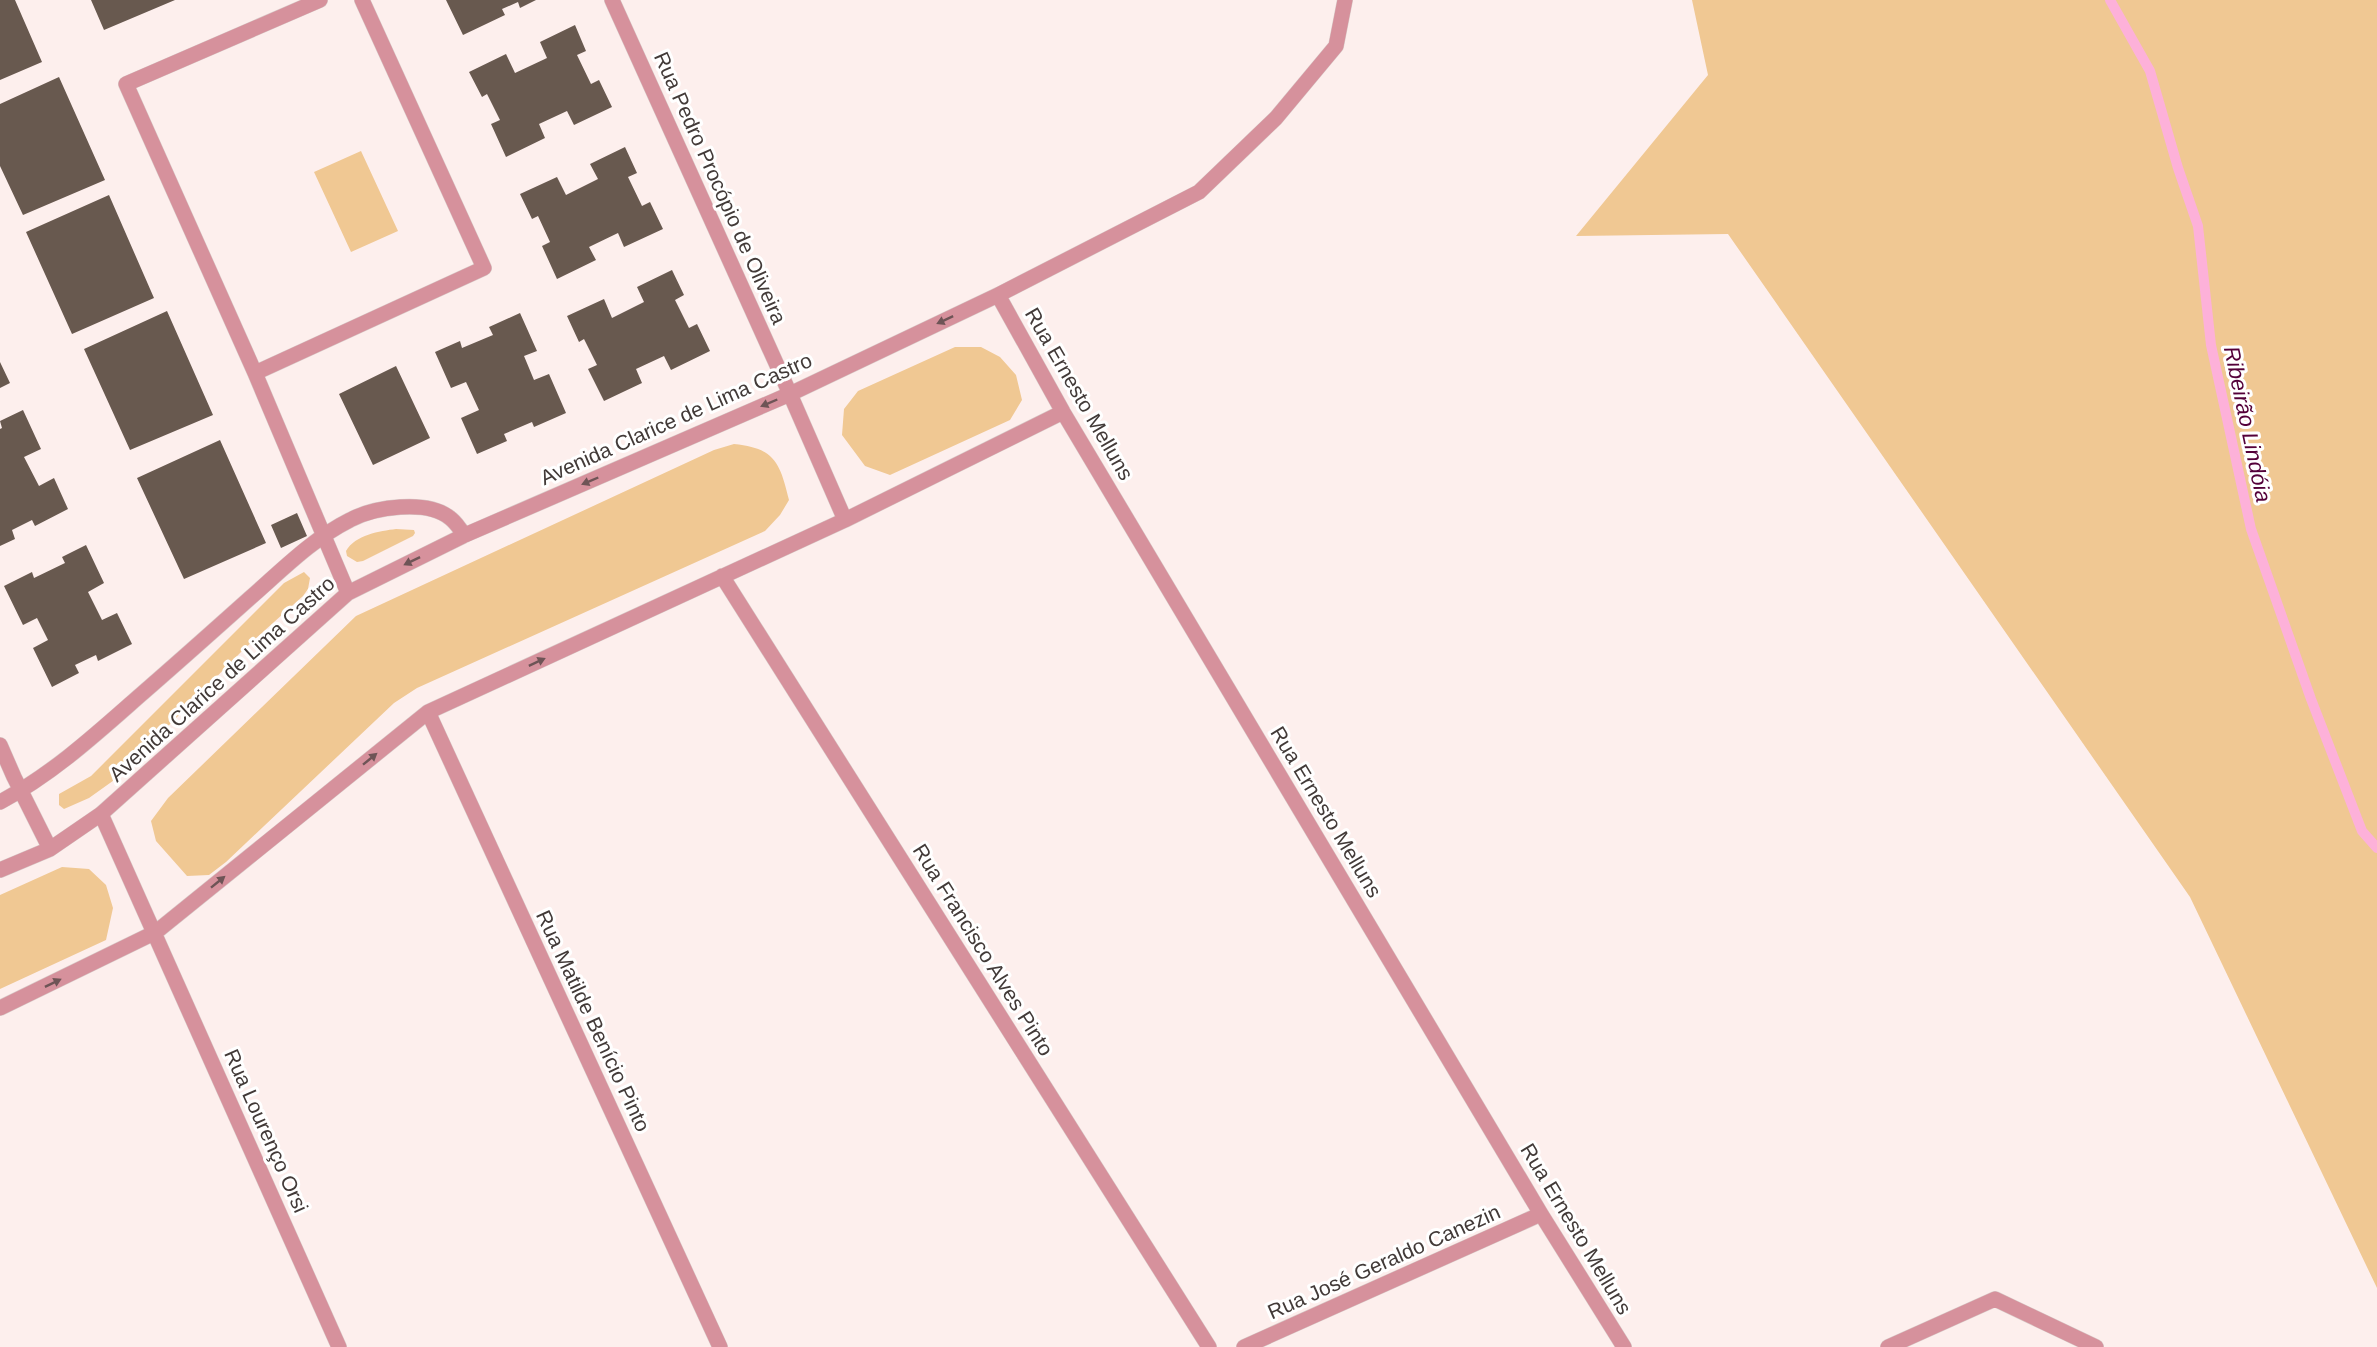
<svg xmlns="http://www.w3.org/2000/svg" width="2377" height="1347" viewBox="0 0 2377 1347" font-family="Helvetica,sans-serif">
<style>
.green{fill:#f0c893}
.lines{fill:none;stroke-linecap:round;stroke-linejoin:round}
.stream{stroke:#fdb1d9;stroke-width:10}
.building{fill:#68594f}
.minor-casing{stroke:#d8cbc9;stroke-width:16}
.minor{stroke:#d6919c;stroke-width:15}
.oneway{fill:#6e5456}
.labels{text-anchor:middle;stroke-width:6;stroke-linejoin:round;paint-order:stroke}
.street-label{font-size:21px;fill:#423a38;stroke:#fff}
.water-label{font-size:22px;font-style:italic;fill:#540039;stroke:#fff}
</style>
<rect width="100%" height="100%" fill="#fdefed"/>
<path class="green" d="M1692,0H2377V1288L2190,897L1728,234L1576,236L1708,75Z
M361,151L398,231L351,252L314,172Z
M955,347H981L1000,357L1016,375L1022,400L1010,420L890,475L865,466L842,435L844,409L858,391Z
M734,444C775,448 780,463 789,500L780,515L765,531L417,688L394,703L226,862L209,875L187,876L156,841L151,821L168,798L356,616L714,450Z
M396,529L414,530L415,533L413,536L363,561L357,562L347,556L346,551C355,535 380,531 396,529Z
M304,572L310,578L308,589L303,596L243,650L117,778L89,798L64,809L59,805V794L91,776L284,583Z
M62,867L89,869L106,885L113,908L106,940L0,989V895Z"/>
<g class="lines">
<path class="stream" d="M2110,0L2150,71L2178,168L2198,226L2211,345L2251,529L2311,699L2362,831L2377,848"/>
</g>
<path class="building" d="M0,0H15L42,62L0,80Z
M91,0H175L104,30Z
M446,0H536L520,8L518,2L502,9L505,15L463,35Z
M575,25L586,51L577,55L591,84L599,80L612,107L574,125L567,111L539,124L545,138L506,157L491,124L500,120L487,94L482,97L469,72L506,54L515,73L547,58L540,42Z
M59,77L105,180L23,215L0,166V104Z
M625,147L637,173L628,177L642,206L650,202L663,229L624,247L618,233L589,247L596,260L557,279L542,246L550,242L538,216L532,219L520,194L557,177L566,195L598,179L590,164Z
M109,195L154,298L72,334L26,232Z
M672,270L684,295L675,300L689,328L697,324L710,351L671,370L664,356L636,369L642,383L604,401L588,369L597,365L584,339L579,342L567,316L604,299L612,318L644,302L637,287Z
M167,311L213,415L130,450L84,349Z
M520,313L537,351L524,356L534,380L549,374L566,413L534,427L532,422L504,434L507,441L477,454L461,418L479,410L466,382L451,388L435,352L460,341L462,348L493,335L489,327Z
M0,362L10,383L0,388Z
M396,366L430,438L373,465L339,394Z
M23,410L41,449L24,457L39,486L54,478L68,509L35,526L32,520L12,530L15,539L0,546V429L2,428L0,421Z
M220,440L266,543L184,579L137,478Z
M297,513L307,536L281,548L271,525Z
M86,545L104,583L88,592L102,620L117,613L132,644L98,661L96,655L75,665L79,673L52,687L33,648L48,640L37,618L23,625L4,586L32,572L34,578L65,563L62,557Z"/>
<g class="lines">
<defs>
<path id="minor" d="M320,0L126,84L255,373L348,593
M612,0L790,394L845,520
M998,295L1063,412L1541,1214L1624,1347
M255,373L484,268L362,0
M722,576L1209,1347
M428,712L720,1347
M0,745L14,777L50,849
M0,802C51,775 94,736 137,698C175,665 212,632 250,598C281,571 312,539 350,520C374,507 427,499 450,518C456,522 460,530 465,535
M101,814L339,1347
M0,870L50,849L101,814L348,593L465,535L790,394L998,295L1199,192L1276,118L1336,46L1345,0
M0,1008L156,932L428,712L845,520L1063,412
M1244,1347L1541,1214
M1888,1347L1995,1299L2096,1347"/>
</defs>
<use href="#minor" class="minor-casing"/>
<use href="#minor" class="minor"/>
</g>
<defs><path id="oneway-solid" d="M-6-.8H1V-3.2L6.5 0L1 3.2V.8H-6Z" transform="scale(1.5)"/></defs>
<g class="oneway">
<use href="#oneway-solid" transform="translate(945 320) rotate(155)"/>
<use href="#oneway-solid" transform="translate(769 403) rotate(157)"/>
<use href="#oneway-solid" transform="translate(590 481) rotate(157)"/>
<use href="#oneway-solid" transform="translate(412 561) rotate(154)"/>
<use href="#oneway-solid" transform="translate(537 662) rotate(-25)"/>
<use href="#oneway-solid" transform="translate(370 759) rotate(-39)"/>
<use href="#oneway-solid" transform="translate(218 882) rotate(-39)"/>
<use href="#oneway-solid" transform="translate(53 983) rotate(-26)"/>
</g>
<g class="labels">
<g class="street-label">
<text transform="translate(720 188) rotate(66)" y="7">Rua Pedro Procópio de Oliveira</text>
<text transform="translate(1079 394) rotate(60)" y="7">Rua Ernesto Melluns</text>
<text transform="translate(676 419) rotate(-24)" y="7">Avenida Clarice de Lima Castro</text>
<text transform="translate(222 679) rotate(-42)" y="7">Avenida Clarice de Lima Castro</text>
<text transform="translate(1326 812) rotate(59)" y="7">Rua Ernesto Melluns</text>
<text transform="translate(983 950) rotate(58)" y="7">Rua Francisco Alves Pinto</text>
<text transform="translate(593 1021) rotate(65)" y="7">Rua Matilde Benício Pinto</text>
<text transform="translate(266 1131) rotate(66)" y="7">Rua Lourenço Orsi</text>
<text transform="translate(1576 1229) rotate(59)" y="7">Rua Ernesto Melluns</text>
<text transform="translate(1384 1262) rotate(-24)" y="7">Rua José Geraldo Canezin</text>
</g>
<g class="water-label">
<text transform="translate(2248 424) rotate(78)" y="8">Ribeirão Lindóia</text>
</g>
</g>
</svg>
